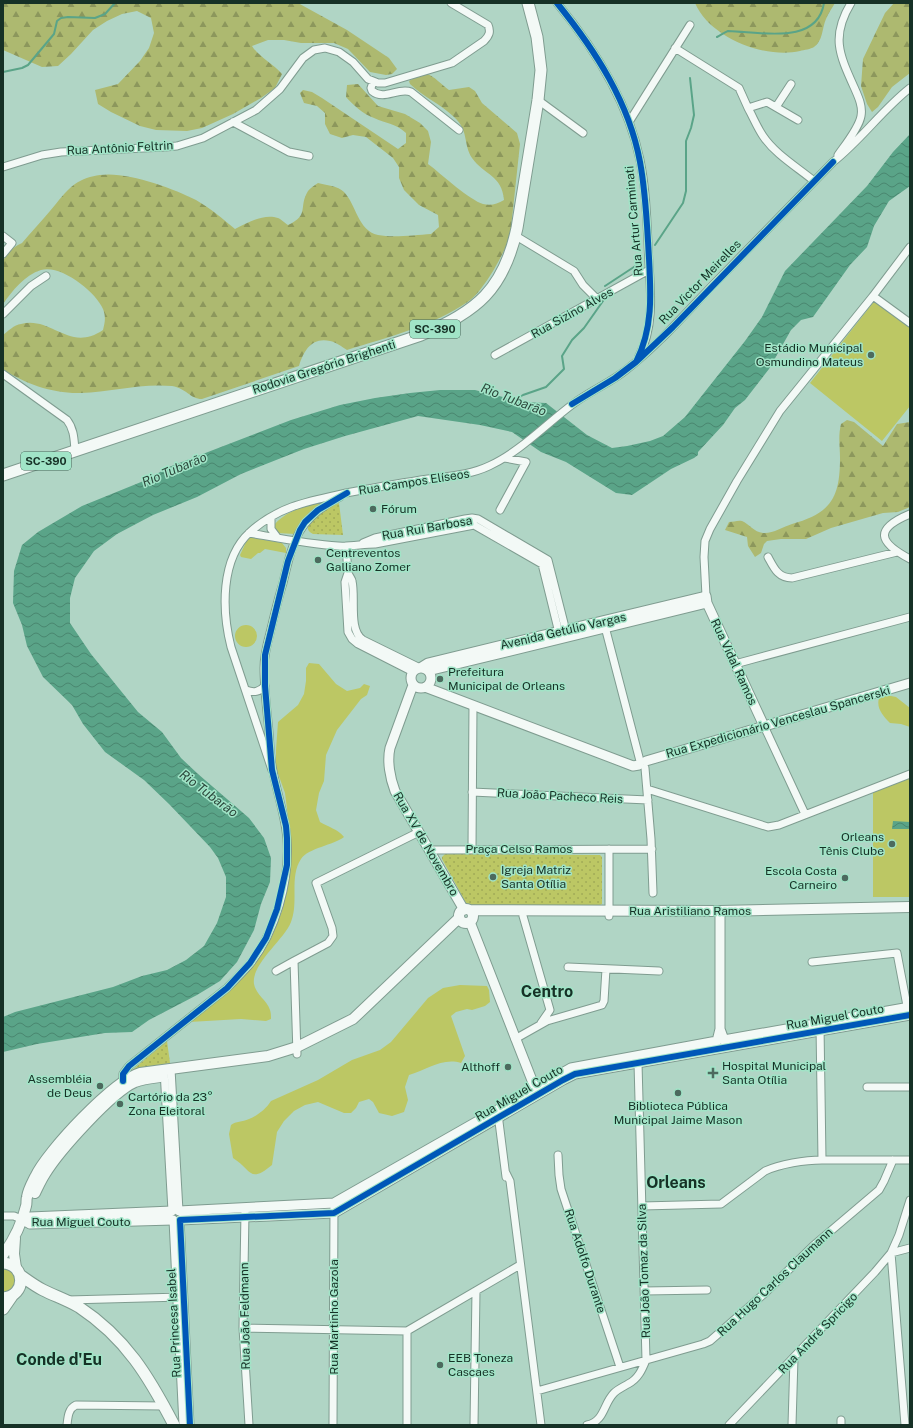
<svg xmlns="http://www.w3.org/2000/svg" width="913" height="1428" viewBox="0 0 913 1428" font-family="'Public Sans',sans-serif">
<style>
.green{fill:#bcc764}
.forest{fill:url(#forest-firs)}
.park{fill:url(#park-dots)}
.water{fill:url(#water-waves)}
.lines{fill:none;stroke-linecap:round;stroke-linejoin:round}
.stream{stroke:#5aa488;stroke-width:2}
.minor-casing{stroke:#7f9c90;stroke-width:9}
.tertiary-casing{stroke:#7f9c90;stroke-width:11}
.secondary-casing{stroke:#7f9c90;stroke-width:12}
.primary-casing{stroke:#7f9c90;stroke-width:13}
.minor{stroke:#f3f9f6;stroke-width:7}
.tertiary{stroke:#f3f9f6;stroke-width:9}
.secondary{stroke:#f3f9f6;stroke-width:10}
.primary{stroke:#f3f9f6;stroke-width:11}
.cycleway-casing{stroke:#a1e4c7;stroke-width:8}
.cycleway{stroke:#0057b8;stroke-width:6}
.poi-dot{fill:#4c6a5e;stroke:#a1e4c7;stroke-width:1.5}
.labels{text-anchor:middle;stroke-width:3;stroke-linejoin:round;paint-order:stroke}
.shield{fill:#a1e4c7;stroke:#406756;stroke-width:1}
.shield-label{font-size:11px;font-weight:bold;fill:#163126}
.street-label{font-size:12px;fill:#163126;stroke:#a1e4c7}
.poi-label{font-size:12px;fill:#163126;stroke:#a1e4c7;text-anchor:start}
.water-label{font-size:13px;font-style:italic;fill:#2b473b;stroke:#a1e4c7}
.district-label{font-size:16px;font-weight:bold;fill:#163126;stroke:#a1e4c7}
</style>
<defs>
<pattern id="forest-firs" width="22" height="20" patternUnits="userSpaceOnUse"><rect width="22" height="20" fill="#adb970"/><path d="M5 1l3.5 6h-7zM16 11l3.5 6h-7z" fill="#8c975c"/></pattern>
<pattern id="park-dots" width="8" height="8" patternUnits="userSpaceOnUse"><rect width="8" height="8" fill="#bcc764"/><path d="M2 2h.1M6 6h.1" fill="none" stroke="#a1ab57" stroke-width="1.8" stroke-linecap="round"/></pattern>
<pattern id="water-waves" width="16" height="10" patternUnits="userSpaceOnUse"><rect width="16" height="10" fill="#5aa488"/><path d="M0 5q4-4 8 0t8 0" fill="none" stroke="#49866f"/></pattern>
</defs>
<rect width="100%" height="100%" fill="#b0d5c5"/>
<path class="green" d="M876,299L910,327V406L882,441L810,383Z
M326,500C311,509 303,520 295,534L277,533L275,528V524C287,510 309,505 326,500Z
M250,538H254L282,543L286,548V553L265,549L260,553H258L251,559L241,557L240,555L247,540Z
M235 636a11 11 0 1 1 22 0a11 11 0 1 1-22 0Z
M309,663L319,664L336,684L347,691L360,688L364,684L370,686L367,695L361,699L337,730L326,755L324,781L319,793L316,810L320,822C328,827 338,829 344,837C334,845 308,848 301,859C289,877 299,902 291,922C284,940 251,964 254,984C256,995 267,1000 270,1010C271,1013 271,1016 271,1019L266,1021L241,1019L189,1022L232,987L249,971L271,938L282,911L286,891L290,833L285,793L276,768V750L278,722L298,705L304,694L306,681V668Z
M886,695L896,697L910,708V727L901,724L890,723C883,716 876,708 879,698Z
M910,778V897H873V791Z
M460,985L487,986L489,990L490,1002L485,1006L472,1010L467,1009L456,1012L451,1016L465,1056L461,1063C443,1057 426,1070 409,1075L405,1087L408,1100L404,1112L392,1116L379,1113L373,1102L369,1099L359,1102L356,1108L351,1113H344L318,1102L305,1105L294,1111L284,1121L277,1132L272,1165C249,1184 252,1170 233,1158L229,1134L231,1125C236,1121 242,1122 249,1119C257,1116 266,1109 271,1101L318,1080L352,1060L380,1050L391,1042L428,998L443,988Z
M3,1266L14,1271L16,1287L3,1295Z"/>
<path class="forest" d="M3,3H298L347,30L389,58L397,69L392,74L386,75L370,72L348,49L334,43H301L284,40H268L252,46C258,56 273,64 282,74L275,88L261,98L233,114L202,128L187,131L156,130L140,126L111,112L98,104L95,90L118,84L140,61L149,48L154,33L151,18L137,11L122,14L107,21L93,30L71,54L58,66L42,67L3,50Z
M695,3H835C832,8 828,14 826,19C822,28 823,41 814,47C811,49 804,50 800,51C765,59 710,38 695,3Z
M894,3H910V73L892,87L878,107L872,112L867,104L861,86L863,59L885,13Z
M427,74C434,76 442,85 449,90L469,87L475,91L482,103L517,133L520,144L510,237C503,255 485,289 469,301C433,326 388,337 347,350C342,347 336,342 330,341C312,337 304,350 299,366L202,399C190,399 186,388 172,386C141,383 111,392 81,393C54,394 25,384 3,369V335C8,331 14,325 21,324C52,316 69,353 103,330C105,322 106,317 103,309C96,292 61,264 41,270C25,275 12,291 3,304V261C8,252 13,247 22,243C31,232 41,222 50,211C58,202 65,191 75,184C82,179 91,176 100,175C126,171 173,188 196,200C210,208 223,219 235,229C247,223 264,213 278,218C281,219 285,223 288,225C310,215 298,207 308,191C310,188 314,186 318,183C326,185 338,186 344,192C356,204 358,231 378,235C393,238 415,235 431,234L439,227L438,215L419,205L404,190L399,178V167L393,158L366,137L353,135L342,138L330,134L325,124V113L317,106L304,103L300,93L303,90L312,92L322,98L398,149L406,143V133C395,123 387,124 374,118C363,114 353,105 346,97L347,85L358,84L378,106L405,114L420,123L428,131L431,142L428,164L432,167C443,176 470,200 483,204C491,206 497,204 504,200C502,175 484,175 472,158C463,144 469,130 454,117C441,104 423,97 410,84L409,81L414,78Z
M847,420L854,422L883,446L897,424L910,422V507L898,512L883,513L831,528L806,539H781L767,541L764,544L761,553L755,557L748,546L747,537L725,530L729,522C733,522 738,520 742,521C749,524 754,532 763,533C772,534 783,527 792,524C831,513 840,498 840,458C840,447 838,436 841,424Z"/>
<path class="park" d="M339,503L343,535L313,534C294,525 331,506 339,503Z
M445,854L600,855L602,857V904L600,905H470L466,903L442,859V857Z
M167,1041L170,1063L131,1071Z"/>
<path class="water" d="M910,134V186L889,201L874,226L867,247L850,265L813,317L801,320L791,330L769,369L745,400L735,408L723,425L698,452V455L694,458L671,469L632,495L616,493L566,462L541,452L512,432L480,425L418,416L345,436L304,449L241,474L197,497L153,515L117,534L94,551L75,578L70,598V623L91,654L138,712L162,732L181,758L198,774L249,818L264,838L271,858L270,882L261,904L254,930L237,962L220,981L197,995L149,1020L132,1032L105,1033L37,1044L3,1052V1017L15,1012L113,987L142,976L167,970L186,960L204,946L217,923L226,897V877L218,858L210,847L169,804L144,780L105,752L83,724L72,705L43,677L27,646L22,625L13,603L14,571L22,545L38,532L82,506L146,480L169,467L291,420L340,405L375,398L410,393L440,390H475L523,402L546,403L587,435L612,448L627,446L650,441L663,436L685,417L745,341L762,317L785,271L867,186L893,152Z
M893,821L910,822V829H892Z"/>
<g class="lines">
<path class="stream" d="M717,37C721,35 725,32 728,31C733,31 739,32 744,32C772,34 818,41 824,3
M3,72L22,68L28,65L54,34L57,21L61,18L68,17L95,18L105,14L115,3
M655,245L683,203L686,191V141L691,128L694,115L690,78
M605,286L640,263
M513,401L523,395L546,387L564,369L562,356L572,340L584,328L603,301"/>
<defs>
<path id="minor" d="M557,3C595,49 628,101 640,160C647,194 647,229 649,264C651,294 654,328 639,356
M675,48L739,88L748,108L767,102L798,120
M373,82L371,88L372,91C384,101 398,87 411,92L459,130
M538,100L583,133
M776,107L791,84
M748,108C753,117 757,127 763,136C775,154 797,167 814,181
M233,122L289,152L309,156
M629,122L690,25
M838,155C845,145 859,128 861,116C863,106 858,96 854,87C839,54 831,36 851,3
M3,167L42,155L61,152L165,147L177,146L203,138L256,110L280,89L303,58L314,50L325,48L339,52L353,62L368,79L378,83H385L452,63L484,41C489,36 491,32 488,25L451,3
M3,236L12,243L3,254
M516,236L574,271L583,285L597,299
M873,296L910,323
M3,314L31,286L46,276
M495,355L649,270
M3,374L67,420C74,429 74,439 75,450
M500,510L526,462L505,458
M910,514C874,529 878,542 910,559
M271,517V529L277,537
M249,533C278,538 308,544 338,546C350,547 363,544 375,544L474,525L542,564L560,637
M363,543L375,538L465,519L472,518L478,519L548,560L567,635
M346,546L348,573L345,582L348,632L352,639L358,644L413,672
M768,557C774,568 778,578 792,578L897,552
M348,573C349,576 352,579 352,581C356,598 348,630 363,640L420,668
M706,596L704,557L705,541L710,529L737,481L780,411L873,296L910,247
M604,623L640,761
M735,664L910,617
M246,690C254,693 259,692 265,686
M764,726L805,814
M645,768L651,839L653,893
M272,770L231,647C222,611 220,559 250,532C279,506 309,501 346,493C373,488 400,483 428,479C449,476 470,475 489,466C520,452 546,424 573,404C590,391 610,383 626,370C657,346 683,316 710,288C751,246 792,204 833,162C861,140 882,110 910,88
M647,789L768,827L779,825L910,774
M472,792L648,800
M472,849L473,705
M609,849V916
M429,850L652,849
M523,916L550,1010L541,1023
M812,962L897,953L908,1011
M568,967L659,971
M276,971L294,961
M820,1026L822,1160
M515,1039L547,1021L602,1005L604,1001L606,969
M297,1054L294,961L328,943L333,936L332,928L316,883L419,832
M171,1069L179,1211
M164,1070L172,1211
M123,1081V1074L129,1066L227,988C235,980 243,972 250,964C276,931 290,881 287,839C285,815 277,793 273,771C270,758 270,744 269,732C267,710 264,689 264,668C264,656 267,644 270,633C274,616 278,599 283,583C293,540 298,518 340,497
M867,1087H910
M498,1114L506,1177
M558,1155L559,1175L561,1189L620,1367
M506,1173L510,1181L541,1425
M642,1206L721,1204L765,1171C780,1164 805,1160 822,1160H910
M245,1212L243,1328L249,1425
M3,1216H14L21,1219
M173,1220L183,1425
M180,1220L190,1425
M644,1291L707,1290
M68,1300L182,1297
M243,1328L407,1331L520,1265
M537,1391L703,1344L710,1341L765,1293L813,1246L879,1190L884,1181L893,1160
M841,1420V1425
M67,1425C68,1417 68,1409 76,1405L164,1406
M333,1425L334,1203
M407,1425V1331
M474,1425L476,1291
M587,1425C605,1421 603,1404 614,1393C618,1389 623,1387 628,1384C638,1379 642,1370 646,1360L638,1063
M729,1425L875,1272L891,1253L910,1248
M792,1425L794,1358
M905,1425L891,1253L899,1235L910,1200"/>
<path id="tertiary" d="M411 678a10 10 0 1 1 20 0a10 10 0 1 1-20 0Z
M420,668L428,663L706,596L707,603L764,726
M428,671L707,603
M413,685L390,748C387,761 390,778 395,791L464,910
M425,687L633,766L639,765
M646,761L910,683
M470,922L535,1088
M720,1029L724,1040L910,1007
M179,1211L334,1203L571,1068L717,1041L720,1029V911
M21,1219L30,1224L173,1220
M21,1219L30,1217L172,1211
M180,1220L334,1213L563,1080L575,1074L910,1015"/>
<path id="secondary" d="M459 916a7 7 0 1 1 14 0a7 7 0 1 1-14 0Z
M470,910L720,911L910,907
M35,1193C38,1187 41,1180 45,1174C59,1151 112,1092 135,1082C143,1079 152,1078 160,1077
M15,1238L14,1254L16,1268
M3,1255C13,1241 22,1223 26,1206C27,1203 26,1200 27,1197C28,1190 32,1183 35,1177C47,1151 113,1081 140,1073L268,1056L297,1047L353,1019L459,918"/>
<path id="primary" d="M3,475L421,335C477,312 504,289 517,228L538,100L541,70L537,37L528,3
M3,1263C26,1264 27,1296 3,1298
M20,1275C27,1280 35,1286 43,1290C55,1296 67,1300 79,1307C126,1338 149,1377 174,1425
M3,1309L12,1296"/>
</defs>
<use href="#minor" class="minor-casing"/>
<use href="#tertiary" class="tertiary-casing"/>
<use href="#secondary" class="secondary-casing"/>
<use href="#primary" class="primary-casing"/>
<use href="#minor" class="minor"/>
<use href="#tertiary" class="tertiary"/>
<use href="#secondary" class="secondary"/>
<use href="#primary" class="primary"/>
<defs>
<path id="cycleway" d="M557,3C595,50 629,102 640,162C646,194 647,226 649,258C651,294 653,329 636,362
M572,404L615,378L636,362L673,327L833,162
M123,1081V1074L129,1066L227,988L250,963L266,938L277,909L287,865V838L286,826L272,770L265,686V655L288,561L300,530L305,522L318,510L347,493
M190,1425L180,1220L334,1213L563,1080L575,1074L910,1015"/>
</defs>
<use href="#cycleway" class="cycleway-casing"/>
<use href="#cycleway" class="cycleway"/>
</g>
<g class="poi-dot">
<circle cx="871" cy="355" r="4"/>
<circle cx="373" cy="509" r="4"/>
<circle cx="318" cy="560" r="4"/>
<circle cx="440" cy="679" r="4"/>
<circle cx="892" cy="844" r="4"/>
<circle cx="493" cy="877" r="4"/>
<circle cx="845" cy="878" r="4"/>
<circle cx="508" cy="1067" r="4"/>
<path d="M711 1067h4v4h4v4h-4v4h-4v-4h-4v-4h4z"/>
<circle cx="100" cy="1086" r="4"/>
<circle cx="678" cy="1093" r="4"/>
<circle cx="120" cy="1104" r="4"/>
<circle cx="440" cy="1365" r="4"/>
</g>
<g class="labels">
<g class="shield">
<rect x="410" y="320" width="50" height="18" rx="3"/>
<rect x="21" y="452" width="50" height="18" rx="3"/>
</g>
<g class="shield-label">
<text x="435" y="333">SC-390</text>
<text x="46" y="465">SC-390</text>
</g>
<g class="street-label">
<text transform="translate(120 148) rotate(-3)" y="4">Rua Antônio Feltrin</text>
<text transform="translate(634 221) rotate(-95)" y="4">Rua Artur Carminati</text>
<text transform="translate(700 282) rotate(-46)" y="4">Rua Victor Meirelles</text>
<text transform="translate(572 313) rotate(-29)" y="4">Rua Sizino Alves</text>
<text transform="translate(324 367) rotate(-18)" y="4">Rodovia Gregório Brighenti</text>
<text transform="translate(414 482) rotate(-9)" y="4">Rua Campos Elíseos</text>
<text transform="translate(427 528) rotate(-10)" y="4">Rua Rui Barbosa</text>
<text transform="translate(563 631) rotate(-13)" y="4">Avenida Getúlio Vargas</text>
<text transform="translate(734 662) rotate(65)" y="4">Rua Vidal Ramos</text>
<text transform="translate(778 722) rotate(-16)" y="4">Rua Expedicionário Venceslau Spancerski</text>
<text transform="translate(560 796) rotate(3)" y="4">Rua João Pacheco Reis</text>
<text transform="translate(426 844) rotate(60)" y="4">Rua XV de Novembro</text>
<text x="519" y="853">Praça Celso Ramos</text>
<text x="690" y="915">Rua Aristiliano Ramos</text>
<text transform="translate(835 1017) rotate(-10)" y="4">Rua Miguel Couto</text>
<text transform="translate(519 1093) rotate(-30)" y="4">Rua Miguel Couto</text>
<text x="81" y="1226">Rua Miguel Couto</text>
<text transform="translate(585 1261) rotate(72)" y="4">Rua Adolfo Durante</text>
<text transform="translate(644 1271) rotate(-92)" y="4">Rua João Tomaz da Silva</text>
<text transform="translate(775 1282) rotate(-43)" y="4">Rua Hugo Carlos Claumann</text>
<text transform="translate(245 1316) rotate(-91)" y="4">Rua João Feldmann</text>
<text transform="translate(334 1317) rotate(-90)" y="4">Rua Martinho Gazola</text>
<text transform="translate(174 1323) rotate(-93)" y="4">Rua Princesa Isabel</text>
<text transform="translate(818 1333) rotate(-46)" y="4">Rua André Spricigo</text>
</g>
<g class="poi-label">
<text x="863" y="352" text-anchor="end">Estádio Municipal<tspan x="863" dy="14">Osmundino Mateus</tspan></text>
<text x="381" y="513">Fórum</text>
<text x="326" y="557">Centreventos<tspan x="326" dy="14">Galliano Zomer</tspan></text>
<text x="448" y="676">Prefeitura<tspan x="448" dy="14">Municipal de Orleans</tspan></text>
<text x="884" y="841" text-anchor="end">Orleans<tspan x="884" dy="14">Tênis Clube</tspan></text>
<text x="501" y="874">Igreja Matriz<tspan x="501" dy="14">Santa Otília</tspan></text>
<text x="837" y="875" text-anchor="end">Escola Costa<tspan x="837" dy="14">Carneiro</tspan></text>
<text x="722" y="1070">Hospital Municipal<tspan x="722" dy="14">Santa Otília</tspan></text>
<text x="500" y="1071" text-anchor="end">Althoff</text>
<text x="92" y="1083" text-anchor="end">Assembléia<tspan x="92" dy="14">de Deus</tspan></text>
<text x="128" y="1101">Cartório da 23°<tspan x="128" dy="14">Zona Eleitoral</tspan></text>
<text x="678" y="1110" text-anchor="middle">Biblioteca Pública<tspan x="678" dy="14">Municipal Jaime Mason</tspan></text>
<text x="448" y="1362">EEB Toneza<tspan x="448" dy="14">Cascaes</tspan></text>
</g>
<g class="water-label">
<text transform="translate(514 399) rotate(21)" y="5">Rio Tubarão</text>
<text transform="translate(174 469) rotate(-23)" y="5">Rio Tubarão</text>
<text transform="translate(209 793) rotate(37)" y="5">Rio Tubarão</text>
</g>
<g class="district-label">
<text x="547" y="997">Centro</text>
<text x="676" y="1188">Orleans</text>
<text x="59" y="1365">Conde d'Eu</text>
</g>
</g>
<rect width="913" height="1428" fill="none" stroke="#163126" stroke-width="8"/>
</svg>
